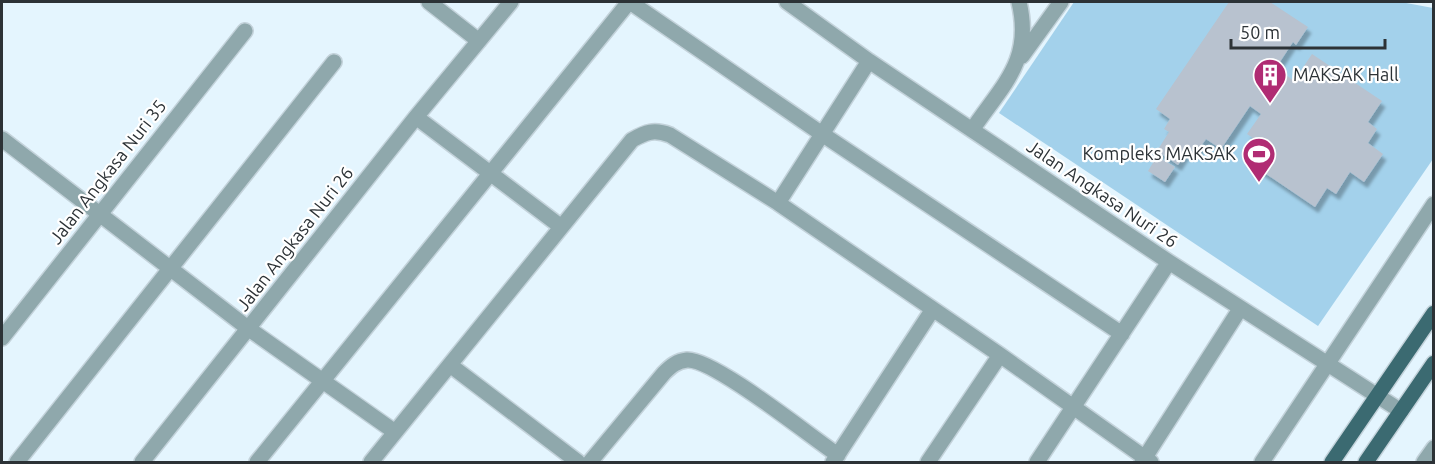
<svg xmlns="http://www.w3.org/2000/svg" width="1435" height="464" viewBox="0 0 1435 464" font-family="Ubuntu,sans-serif">
<style>
.green{fill:#a3d1eb}
.building{fill:#b8c2cf;filter:url(#shadow)}
.lines{fill:none;stroke-linecap:round;stroke-linejoin:round}
.minor-casing{stroke:#c3d2da;stroke-width:18}
.major-casing{stroke:#c3d2da;stroke-width:18}
.minor{stroke:#8fa8ac;stroke-width:15}
.major{stroke:#3b6a71;stroke-width:15}
.labels{text-anchor:middle;stroke-width:4.5;stroke-linejoin:round;paint-order:stroke}
.poi-label{font-size:18px;fill:#2c3236;stroke:#fff;text-anchor:start}
.street-label{font-size:18px;fill:#2c3236;stroke:#fff}
</style>
<defs>
<filter id="shadow"><feDropShadow dx="3.5" dy="6" stdDeviation="1.5" flood-color="#0004"/></filter>
</defs>
<rect width="100%" height="100%" fill="#e4f5fe"/>
<path class="green" d="M1074,2H1401L1433,8V159L1318,326L999,113Z"/>
<path class="building" d="M1229,2H1270L1308,27L1296,45L1293,42L1268,80L1278,87L1286,75L1294,81L1312,54L1382,101L1368,122L1377,129L1368,143L1383,154L1364,182L1350,172L1336,194L1327,188L1315,207L1244,159L1256,140L1247,134L1261,114L1250,106L1221,149L1206,139L1196,153L1189,148L1178,165L1157,151L1169,132L1164,129L1170,119L1156,109Z
M1157,156L1175,167L1165,182L1148,171Z"/>
<g class="lines">
<defs>
<path id="minor" d="M429,2L479,41
M630,2L822,134L1122,334
M787,2L869,61L1169,262L1401,411
M1022,56L1061,2
M416,117L560,226
M972,130C1003,84 1033,61 1019,2
M2,139L249,329L395,432
M778,203L869,61
M2,338L245,31
M450,365L578,462
M17,462L334,62
M142,462L416,117L511,2
M257,462L629,2
M371,462L632,140C646,132 654,129 670,135L778,203L1000,355L1151,462
M590,462L664,373C671,366 677,361 687,360C713,358 811,437 838,455
M833,462L933,309
M928,462L1000,355
M1037,462L1169,262
M1142,462L1240,309
M1262,462L1434,204
M1424,462L1434,448"/>
<path id="major" d="M1332,462L1434,313
M1366,462L1434,363"/>
</defs>
<use href="#minor" class="minor-casing"/>
<use href="#major" class="major-casing"/>
<use href="#minor" class="minor"/>
<use href="#major" class="major"/>
</g>
<defs>
<symbol id="building-pin" viewBox="-11 -11 22 30"><path d="M0 17L-7.5 6A9.5 9.5 0 1 1 7.5 6Z" fill="#b02c73" stroke="#fff"/><path d="M-4-6H4V6H1V3H-1V6H-4ZM-2.5-4.3h1.7v1.8h-1.7ZM.8-4.3h1.7v1.8H.8ZM-2.5-1h1.7V.8h-1.7ZM.8-1h1.7V.8H.8Z" fill="#fff"/></symbol>
<symbol id="stadium-pin" viewBox="-11 -11 22 30"><path d="M0 17L-7.5 6A9.5 9.5 0 1 1 7.5 6Z" fill="#b02c73" stroke="#fff"/><path d="M0-5a6.5 5 0 1 0 0 10a6.5 5 0 1 0 0-10ZM-3.5-1.8h7v3.6h-7Z" fill="#fff"/></symbol>
</defs>
<g fill-rule="evenodd">
<use href="#building-pin" x="1251" y="56" width="38" height="52"/>
<use href="#stadium-pin" x="1240" y="135" width="38" height="52"/>
</g>
<g class="labels">
<g class="poi-label">
<text x="1293" y="81">MAKSAK Hall</text>
<text x="1236" y="160" text-anchor="end">Kompleks MAKSAK</text>
</g>
<g class="street-label">
<text transform="translate(108 172) rotate(-52)" y="6">Jalan Angkasa Nuri 35</text>
<text transform="translate(1102 194) rotate(34)" y="6">Jalan Angkasa Nuri 26</text>
<text transform="translate(295 239) rotate(-52)" y="6">Jalan Angkasa Nuri 26</text>
</g>
</g>
<rect width="1435" height="464" fill="none" stroke="#2c3236" stroke-width="6"/>
<path d="M1231 39v9h154v-9" fill="none" stroke="#2c3236" stroke-width="3"/>
<text x="1240" y="39" font-size="18" fill="#2c3236" stroke="#ffffff" stroke-width="4.5" paint-order="stroke">50 m</text>
</svg>
